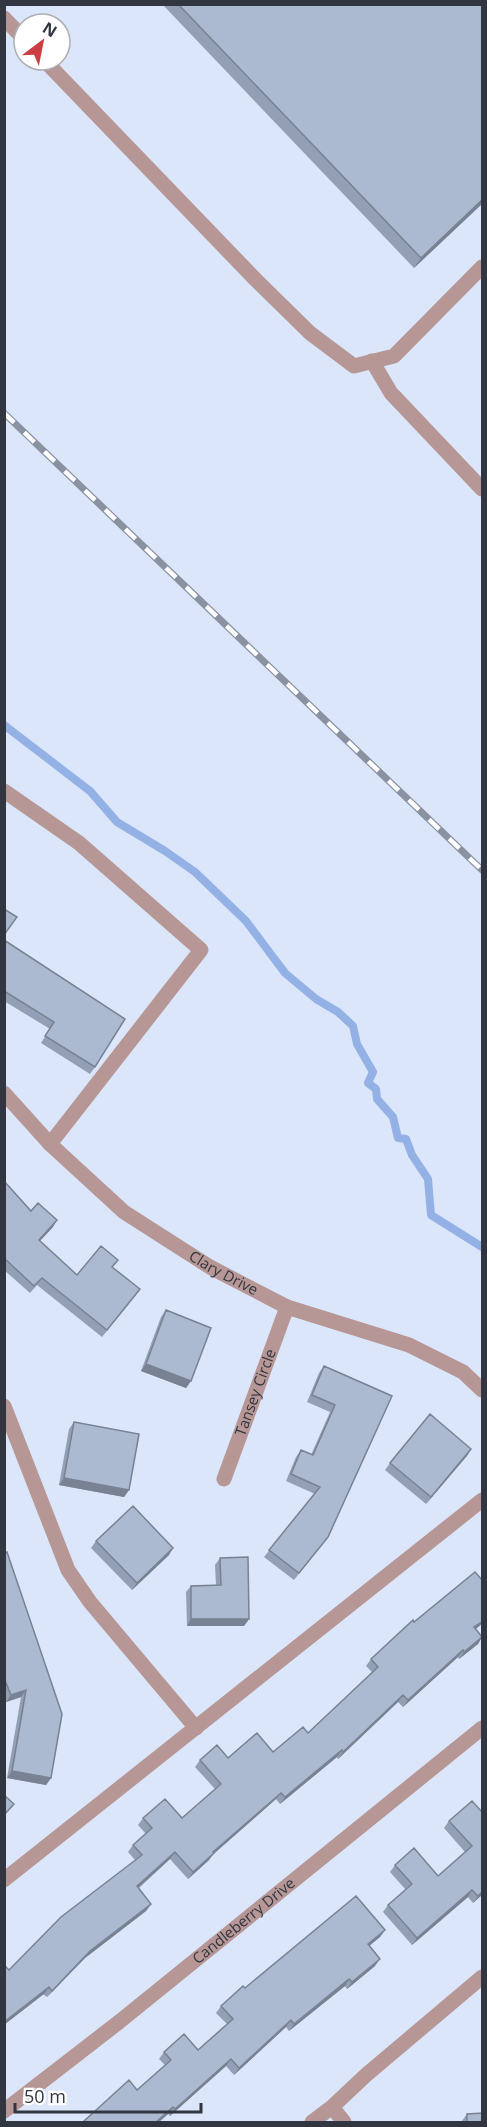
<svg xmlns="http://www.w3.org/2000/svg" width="487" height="2127" viewBox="0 0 487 2127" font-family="'Open Sans',sans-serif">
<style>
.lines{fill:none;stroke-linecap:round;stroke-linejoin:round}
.stream{stroke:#94b1e6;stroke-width:8}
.minor{stroke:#b69795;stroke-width:15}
.rail-casing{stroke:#8a92a2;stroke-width:7}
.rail{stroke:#fff;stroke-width:4.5;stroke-dasharray:14;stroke-linecap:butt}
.wall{fill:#939fb4}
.shaded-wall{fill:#788292}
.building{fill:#abb9d1;stroke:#788292;stroke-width:1.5}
.labels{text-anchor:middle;stroke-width:4.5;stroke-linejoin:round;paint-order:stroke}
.street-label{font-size:15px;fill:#313640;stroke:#fff}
</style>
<rect width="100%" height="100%" fill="#dbe6fb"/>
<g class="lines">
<path class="stream" d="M4,725L90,791L117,822L165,851L195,872L246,921L285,973L316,999L338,1012L353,1026L357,1044L373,1072L368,1083L376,1089L377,1099L393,1117L398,1138L406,1139L412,1155L428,1179L431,1215L482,1247"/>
<g class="minor">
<path d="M4,18L24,39"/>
<path d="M44,60L255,279L310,333L354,366L394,356L482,267"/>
<path d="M372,361L391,393L482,489"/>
<path d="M4,791L79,843L201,950L50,1144"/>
<path id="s1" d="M4,1093L50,1144L124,1212L210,1267L287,1307L409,1345L463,1372L482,1390"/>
<path d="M4,1406L68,1570L90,1602L196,1728"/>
<path id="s2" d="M224,1479L287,1307"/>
<path d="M4,1880L482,1500"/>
<path d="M332,2107L344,2122"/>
<path id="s3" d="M4,2111L119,2022L482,1728"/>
<path d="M312,2122L332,2107L366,2075L482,1977"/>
</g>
<defs>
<path id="rail" d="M4,413L482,870"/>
</defs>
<use href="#rail" class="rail-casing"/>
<use href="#rail" class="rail"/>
</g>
<path class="wall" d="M162,4H483V203L414,268Z
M4,940L95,1067L90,1074L41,1043L50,1029L4,1001Z
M4,1181L31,1211L53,1227L40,1241L77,1275L112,1267L135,1296L102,1337L37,1285L30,1293L4,1270Z
M166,1310L191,1381L186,1388L141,1371L161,1317Z
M324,1366L392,1396L328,1537L294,1580L264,1557L315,1494L286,1481L296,1457L301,1450L311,1455L330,1412L307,1402L319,1373Z
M74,1422L129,1490L124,1497L59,1485L69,1429Z
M471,1449L426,1504L385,1470L390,1463Z
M96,1541L169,1555L132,1590L91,1548Z
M4,1554L51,1778L46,1785L7,1778L21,1697L6,1702L4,1698Z
M220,1558L249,1619L244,1626H187L186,1592L191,1586L216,1585L215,1565Z
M483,1581V1623L476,1629L482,1637L478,1644L459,1659L458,1657L403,1707L398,1702L338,1759L337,1757L280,1804L276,1799L214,1853L209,1860L188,1879L170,1859L139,1888L151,1904L146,1911L85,1958L47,1997L9,1970L135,1860L128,1852L133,1845L146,1834L138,1825L143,1818H182L215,1789L195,1767L200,1760L273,1752L308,1733L372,1672L366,1666L371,1659L414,1622Z
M472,1801L483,1894L473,1903L468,1897L412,1945L383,1912L388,1905L406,1890L390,1872L395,1865L438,1876L465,1852L444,1828L449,1821Z
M385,1930L380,1937L369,1946L375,1966L347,1989L345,1986L289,2031L286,2027L234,2075L226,2066L170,2116L168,2114L159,2122H83L137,2090L165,2065L159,2059L164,2052L198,2050L227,2024L216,2013L221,2006L245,1988Z
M467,2114L483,2122H462V2121Z"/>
<path class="shaded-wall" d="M483,199V203L414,268L421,258Z
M57,1220L53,1227L34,1247L39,1240Z
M146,1364L191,1381L186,1388L141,1371Z
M471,1449L467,1456L426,1504L431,1497Z
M64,1478L129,1490L124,1497L59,1485Z
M173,1548L169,1555L132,1590L137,1583Z
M191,1619H249L244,1626H187Z
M483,1621V1623L469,1634L474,1627Z
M482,1637L478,1644L459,1659L464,1652Z
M463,1650L458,1657L403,1707L408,1700Z
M26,1690L21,1697L6,1702L11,1695Z
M403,1695L398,1702L338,1759L343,1752Z
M342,1750L337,1757L280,1804L285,1797Z
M12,1771L51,1778L46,1785L7,1778Z
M281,1793L276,1799L208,1859L213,1852Z
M175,1852L170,1859L132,1893L137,1886Z
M214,1853L209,1860L188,1879L193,1872Z
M472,1890L468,1897L412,1945L417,1938Z
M483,1891V1894L473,1903L478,1896Z
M151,1904L146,1911L85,1958L47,1997L52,1991L90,1951Z
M385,1930L380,1937L363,1951L368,1944Z
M380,1959L375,1966L347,1989L352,1982Z
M349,1979L345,1986L289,2031L294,2024Z
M49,1987L44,1994L4,2025V2022Z
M291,2020L286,2027L234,2075L239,2068Z
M231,2059L226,2066L170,2116L175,2109Z
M173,2107L168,2114L159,2122H156Z"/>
<path class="building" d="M178,4H483V199L421,258Z
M4,909L17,917L4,935Z
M4,940L125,1019L95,1067L45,1036L54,1022L4,991Z
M4,1181L31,1211L38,1203L57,1220L39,1240L77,1275L101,1246L118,1260L112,1267L140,1289L107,1330L42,1278L34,1286L4,1258Z
M166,1310L211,1328L191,1381L146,1364Z
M324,1366L392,1396L328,1537L299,1573L269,1550L320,1487L291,1474L301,1450L313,1455L335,1405L312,1395Z
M430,1414L471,1449L431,1497L390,1463Z
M74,1422L139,1434L129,1490L64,1478Z
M133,1506L173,1548L137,1583L96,1541Z
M7,1552L62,1714L51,1778L12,1771L26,1690L11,1695L4,1678V1554Z
M248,1557L249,1619H191V1586L221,1585L220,1558Z
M475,1572L483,1581V1621L474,1627L482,1637L464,1652L463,1650L408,1700L403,1695L343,1752L342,1750L285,1797L281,1793L213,1852L214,1853L193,1872L175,1852L137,1886L151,1904L90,1951L52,1991L49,1987L4,2022V1965L9,1970L61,1917L142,1855L133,1845L152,1828L143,1818L165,1799L182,1818L221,1784L200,1760L217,1745L228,1758L257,1733L273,1752L303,1727L308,1733L378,1667L371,1659L413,1620L414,1622Z
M4,1795L14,1804L4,1815Z
M472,1801L483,1813V1891L478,1896L472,1890L417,1938L388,1905L412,1884L395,1865L414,1848L438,1876L472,1846L449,1821Z
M356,1896L385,1930L368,1944L380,1959L352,1982L349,1979L294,2024L291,2020L239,2068L231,2059L175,2109L173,2107L156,2122H83L129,2080L137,2090L171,2060L164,2052L184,2034L198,2050L233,2019L221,2006L243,1986L245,1988Z
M483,2113V2122H467V2114Z"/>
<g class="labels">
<g class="street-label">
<text dy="5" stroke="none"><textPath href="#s1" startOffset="286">Clary Drive</textPath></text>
<text dy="5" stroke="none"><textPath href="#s2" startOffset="92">Tansey Circle</textPath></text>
<text dy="5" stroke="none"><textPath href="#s3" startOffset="306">Candleberry Drive</textPath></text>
</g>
</g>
<rect width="487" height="2127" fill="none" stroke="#313640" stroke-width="12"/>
<g transform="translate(42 42) rotate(32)"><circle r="28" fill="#ffffff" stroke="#adafb3" stroke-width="1.5"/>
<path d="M0-4.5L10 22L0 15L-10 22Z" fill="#cd3e43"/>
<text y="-9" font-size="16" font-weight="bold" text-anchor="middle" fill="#313640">N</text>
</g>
<path d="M15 2103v9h186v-9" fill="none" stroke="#313640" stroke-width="3"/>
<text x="24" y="2103" font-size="18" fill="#313640" stroke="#ffffff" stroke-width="4.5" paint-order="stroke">50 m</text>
</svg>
